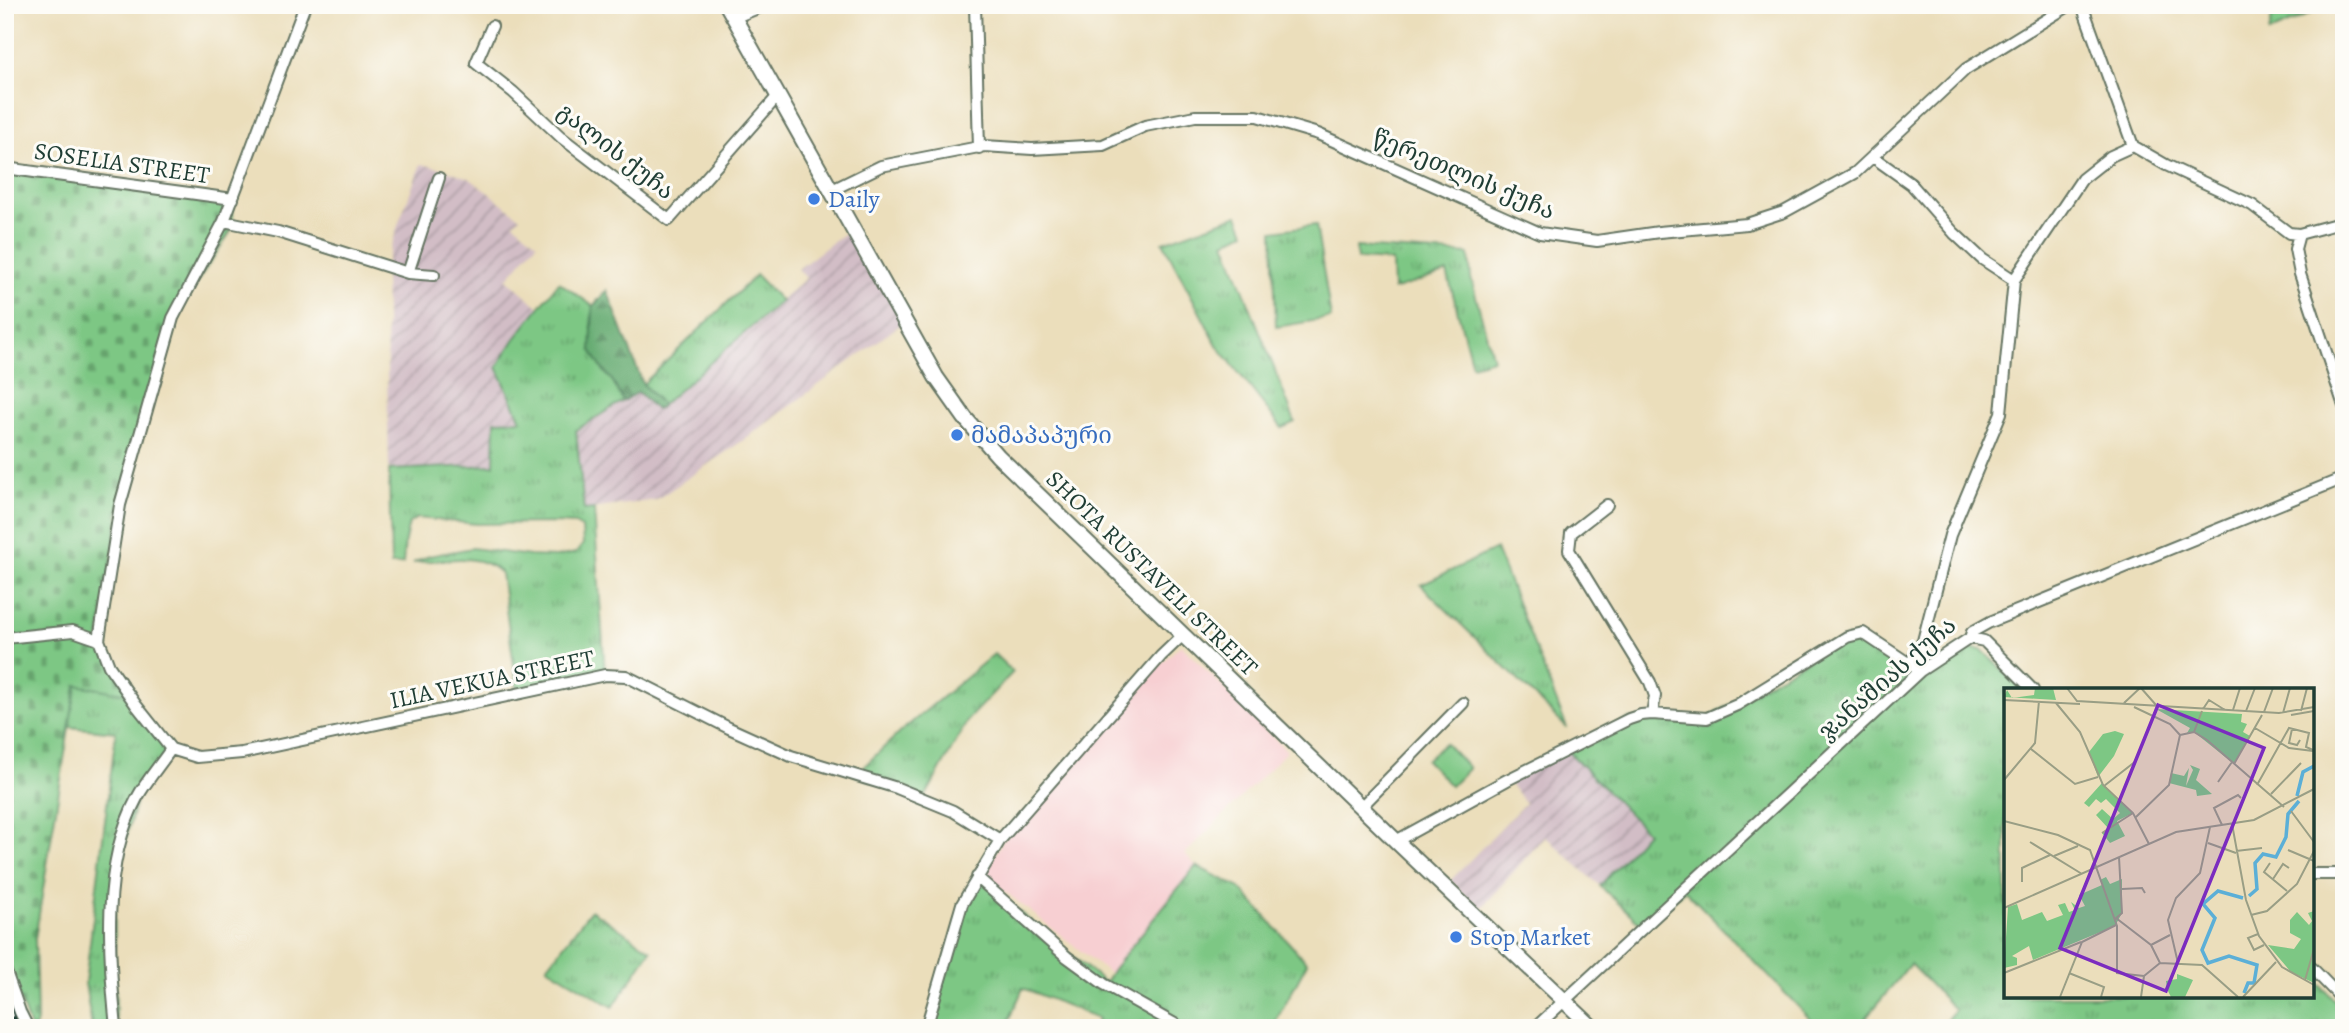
<svg xmlns="http://www.w3.org/2000/svg" width="2349" height="1033" viewBox="0 0 2349 1033" font-family="Alegreya,'Noto Serif Georgian',serif">
<style>
.built{fill:#f7cfd2}
.industrial{fill:url(#industrial-furrows)}
.grass{fill:url(#grass-tufts);stroke:#4e825c;stroke-width:2}
.forest{fill:url(#forest-firs);stroke:#427453;stroke-width:2}
.cemetery{fill:url(#cemetery-stones);stroke:#4e825c;stroke-width:2}
.pitch{fill:#7dc784;stroke:#4e825c;stroke-width:2}
.lines{fill:none;stroke-linecap:round;stroke-linejoin:round}
.minor-casing{stroke:#667563;stroke-width:14}
.major-casing{stroke:#667563;stroke-width:18}
.minor{stroke:#fff;stroke-width:10}
.major{stroke:#fff;stroke-width:14}
.rail-casing{stroke:#1f3d34;stroke-width:5}
.rail{stroke:#fdfcf7;stroke-width:2.5;stroke-dasharray:8;stroke-linecap:butt}
.shop-dot{fill:#3f7fe0;stroke:#fdfcf7;stroke-width:2.5}
.labels{text-anchor:middle;stroke-width:6;stroke-linejoin:round;paint-order:stroke}
.street-label{font-size:24px;fill:#1f3d34;stroke:#fdfcf7}
.shop-label{font-size:24px;fill:#366cbe;stroke:#fdfcf7;text-anchor:start}
.inset-river{fill:none;stroke:#5bafd7;stroke-width:3.5}
.inset-road{fill:none;stroke:#999e85;stroke-width:2}
.view{fill:#7b2cbf;fill-opacity:0.15;stroke:#7b2cbf;stroke-width:3.5}
.inset-edge{fill:none;stroke:#1f3d34;stroke-width:3.5}
</style>
<defs>
<pattern id="industrial-furrows" width="10" height="10" patternUnits="userSpaceOnUse" patternTransform="scale(1.75)"><rect width="10" height="10" fill="#d2bdc6"/><path d="M-1 1l2-2M0 10L10 0M9 11l2-2" fill="none" stroke="#aa9ba2"/></pattern>
<pattern id="grass-tufts" width="24" height="20" patternUnits="userSpaceOnUse" patternTransform="scale(1.75)"><rect width="24" height="20" fill="#7dc784"/><path d="M3 7l-1-3M5 7V3M7 7l1-3M15 17l-1-3M17 17v-4M19 17l1-3" fill="none" stroke="#66a36d"/></pattern>
<pattern id="forest-firs" width="22" height="20" patternUnits="userSpaceOnUse" patternTransform="scale(1.75)"><rect width="22" height="20" fill="#66ac72"/><path d="M5 1l3.5 6h-7zM16 11l3.5 6h-7z" fill="#538d5e"/></pattern>
<pattern id="cemetery-stones" width="16" height="16" patternUnits="userSpaceOnUse" patternTransform="scale(1.75)"><rect width="16" height="16" fill="#7dc784"/><path d="M2 7V4a2 2 0 0 1 4 0v3zM10 15v-3a2 2 0 0 1 4 0v3z" fill="#66a36d"/></pattern>
</defs>
<rect width="100%" height="100%" fill="#fdfcf7"/>
<filter id="ink" filterUnits="userSpaceOnUse"><feTurbulence type="fractalNoise" baseFrequency=".0143" numOctaves="2"/><feDisplacementMap in="SourceGraphic" scale="14" xChannelSelector="R" yChannelSelector="G"/><feConvolveMatrix kernelMatrix="1 2 1 2 8 2 1 2 1" color-interpolation-filters="sRGB"/></filter>
<filter id="wash" filterUnits="userSpaceOnUse"><feTurbulence type="fractalNoise" baseFrequency=".00686" numOctaves="4" result="noise"/><feDisplacementMap in="SourceGraphic" scale="28" xChannelSelector="R" yChannelSelector="G"/><feGaussianBlur stdDeviation="1.57" result="paint"/><feColorMatrix in="noise" values="0 0 0 0 0 0 0 0 0 0 0 0 0 0 0 0 0 1.4 0 .05"/><feComposite in="paint" operator="in"/></filter>
<g filter="url(#wash)">
<rect width="100%" height="100%" fill="#ebdebb"/>
<path class="built" d="M1181,645L1287,751L1185,854L1196,866L1110,974L984,875L1002,842L1161,663Z"/>
<path class="industrial" d="M421,164L444,169L469,178L520,217L514,223L537,243L507,279L539,307L514,340L521,421L494,465L389,470L385,267L399,222Z
M851,228L904,322L745,439L656,500L584,510L576,430L637,391L656,410L806,278L798,269Z
M1567,750L1647,832L1600,886L1545,836L1480,910L1450,881L1525,803L1507,780Z"/>
<path class="grass" d="M2274,5H2328L2269,33Z
M1238,215L1245,232L1225,242L1295,422L1282,428L1217,345L1163,242Z
M1316,225L1331,318L1276,327L1273,231Z
M1356,247L1469,254L1471,278L1493,359L1472,365L1447,272L1393,290L1392,261L1357,259Z
M756,275L781,301L662,405L643,384Z
M559,282L593,306L591,325L602,369L612,380L623,401L576,430L584,510L594,509L605,675L518,694L501,573C479,551 441,561 413,563L429,556L472,548L530,556L556,557L576,553L583,544L582,528L575,524L557,523L477,524L417,518L409,523L405,540L403,564L391,565L389,470L494,465L495,421L521,420L497,367L514,340Z
M1496,549L1567,728L1421,585Z
M1847,637L1918,677L1969,649L1982,650L2023,690H2006V996H2312V977L2344,1009V1028H1939L1955,1010L1910,964L1858,1028H1819L1685,890L1644,927L1600,886L1647,832L1567,750L1629,719L1707,718Z
M994,654L1013,672L969,718L924,799L855,775L899,733Z
M77,684L128,694L171,749L137,797L114,882L116,1028H92L85,983L116,732L69,727Z
M1196,866L1240,888L1307,963L1272,1028H1095L1098,1018L1023,988L1006,1028H926L962,904L977,877L1105,983L1113,969Z
M591,910L651,950L613,1007L547,967Z"/>
<path class="forest" d="M607,290L643,384L662,405L656,410L638,392L623,401L612,380L602,369L591,350L593,306Z"/>
<path class="cemetery" d="M5,168L233,199V228L173,318L120,505L99,640L128,694L76,685L35,939L37,1021L35,1028H30L5,956Z"/>
<path class="pitch" d="M1445,743L1469,768L1451,786L1426,760Z"/>
</g>
<g filter="url(#ink)">
<g class="lines">
<defs>
<path id="minor" d="M975,5L979,148
M2082,5L2133,146L2166,165L2252,205L2289,233L2299,234L2344,222
M492,26L476,63L513,92L562,138L669,220L777,97
M1873,157L1911,184L1954,233L1982,259L2014,280
M5,168L233,199
M830,191L881,166L984,146L1032,149L1103,145L1145,126L1195,116H1257L1318,134L1540,233L1597,241L1659,232L1747,224L1784,212L1855,173L1966,69L2070,5
M224,221L278,232L408,273L434,275
M2299,234L2295,249L2300,274L2344,406
M408,273L439,178
M1607,505L1571,533L1569,550L1650,682L1655,696L1652,714
M5,638L73,631L99,640
M1970,638L1984,641L2033,690
M1910,664L1923,641L1950,535L2001,413L2014,280L2082,179L2111,156L2133,146
M171,749L197,757L242,753L605,675L626,676L729,728L791,756L897,788L953,811L1000,840
M171,749L136,705L109,666L99,640L120,505L173,318L224,221L305,5
M1361,807L1463,703
M1396,841L1507,780L1629,719L1641,715L1652,714L1707,718L1737,705L1847,637L1863,633L1920,671
M2312,874H2344
M977,877L1067,957L1104,984L1182,1028
M2312,968L2344,1001
M5,969L20,1012L28,1028
M116,1028C109,955 101,865 137,798C146,781 160,765 171,749
M926,1028L962,904L1000,840L1161,656L1183,635
M1535,1028L1920,671L1970,638L1972,632L1990,622L2344,478"/>
<path id="major" d="M727,5L936,377L965,418L998,456L1396,841L1593,1028
M733,16L760,5"/>
</defs>
<use href="#minor" class="minor-casing"/>
<use href="#major" class="major-casing"/>
<use href="#minor" class="minor"/>
<use href="#major" class="major"/>
<defs>
<path id="rail" d="M5,994L17,1028"/>
</defs>
<use href="#rail" class="rail-casing"/>
<use href="#rail" class="rail"/>
</g>
</g>
<g class="shop-dot">
<circle cx="814" cy="199" r="7"/>
<circle cx="957" cy="435" r="7"/>
<circle cx="1456" cy="937" r="7"/>
</g>
<g class="labels">
<g class="street-label">
<text transform="translate(616 151) rotate(38)" y="8">გალის ქუჩა</text>
<text transform="translate(122 163) rotate(8)" y="8">SOSELIA STREET</text>
<text transform="translate(1464 174) rotate(23)" y="8">წერეთლის ქუჩა</text>
<text transform="translate(1152 573) rotate(44)" y="8">SHOTA RUSTAVELI STREET</text>
<text transform="translate(1887 678) rotate(-41)" y="8">ჯანაშიას ქუჩა</text>
<text transform="translate(492 679) rotate(-12)" y="8">ILIA VEKUA STREET</text>
</g>
<g class="shop-label">
<text x="828" y="207">Daily</text>
<text x="971" y="443">მამაპაპური</text>
<text x="1470" y="945">Stop Market</text>
</g>
</g>
<g transform="translate(2004 688)">
<rect width="310" height="310" fill="#ebdebb"/>
<path d="M31,0H49L52,12L0,9L3,2L8,10L30,7ZM186,77L196,81L192,92L208,106L193,108L192,102L165,95L167,85L180,88L185,80L182,98L189,82ZM98,95L129,125L113,133L121,148L106,155L98,145L104,140L92,127L98,121L109,131L116,125L102,111L97,115L92,111L85,119L80,115ZM102,189L106,196L118,191V225L111,238L29,272L25,258L8,268L13,270V277L0,280L4,219L13,216L18,232L38,224L43,233L59,227L54,217L61,215L65,224L71,222L67,214L75,220L81,218L75,207L98,197L96,192ZM310,223V295L287,284L264,257L290,261L297,251L286,245V232L293,224L305,237L308,233L304,225ZM173,286L189,292L181,309H167L163,301L162,293L173,291Z" fill="#7dc784"/>
<path d="M152,21L238,26L237,34L243,36L239,44L246,48L230,76L190,44L183,45L186,40ZM111,43L120,46L110,68L94,89L85,64L99,46Z" fill="#7dc784"/>
<path class="inset-river" d="M293,108L299,84L310,78M245,208L253,201L251,175L259,166L272,169L282,149L284,126L295,113M239,210L214,203L199,216L211,230L198,262L204,275L225,268L253,277L250,295H244L240,305"/>
<path class="inset-road" d="M63,0L73,13L275,25L310,19M137,0L152,17M0,12L76,16M52,15L76,44L99,97L129,125L145,156M120,15L136,0M130,19L166,36L176,47M199,21L205,12L221,22M229,22L236,0M242,23L251,0M297,23L303,0M260,24L269,0M279,25L286,0M287,27L310,23M251,40L285,60L309,63M288,41L285,55L293,57L296,52M190,44L198,23M176,47L190,44L203,52L280,119M27,61L71,96L94,89M230,76L258,27M0,92L31,55L35,13M214,94L228,74M253,97L285,40L305,45L302,59L309,62M100,98L132,73M267,106L297,75M287,123L310,154M132,129L165,97L176,47M0,133L54,147L86,162L113,238V285L140,288M228,136L242,212L255,248L278,279L310,297M218,137L210,120L234,107L237,110M98,145L129,125M26,154L78,186M204,155L232,165M284,162L310,173M232,163L258,160M50,168L74,158M266,175L260,184L283,203M269,191L279,176L285,180M18,194V180L46,167M118,201L138,200L141,205M0,220L172,144L250,132L310,101M247,227L263,223L293,196L310,163M112,230L147,257L156,275M111,231L118,225L115,169M254,246L244,250L250,262L260,257M147,257L166,247M174,275L164,232L172,210L196,185L206,139M0,285L77,254M65,285L100,299L97,309M301,292L310,261M56,309L78,254L112,237M137,309L140,288L156,275L198,277L234,309M239,309L272,274"/>
<path class="view" d="M154,17L260,60L162,303L56,260Z"/>
<rect width="310" height="310" class="inset-edge"/>
</g>
<rect width="2349" height="1033" fill="none" stroke="#fdfcf7" stroke-width="28"/>
</svg>
